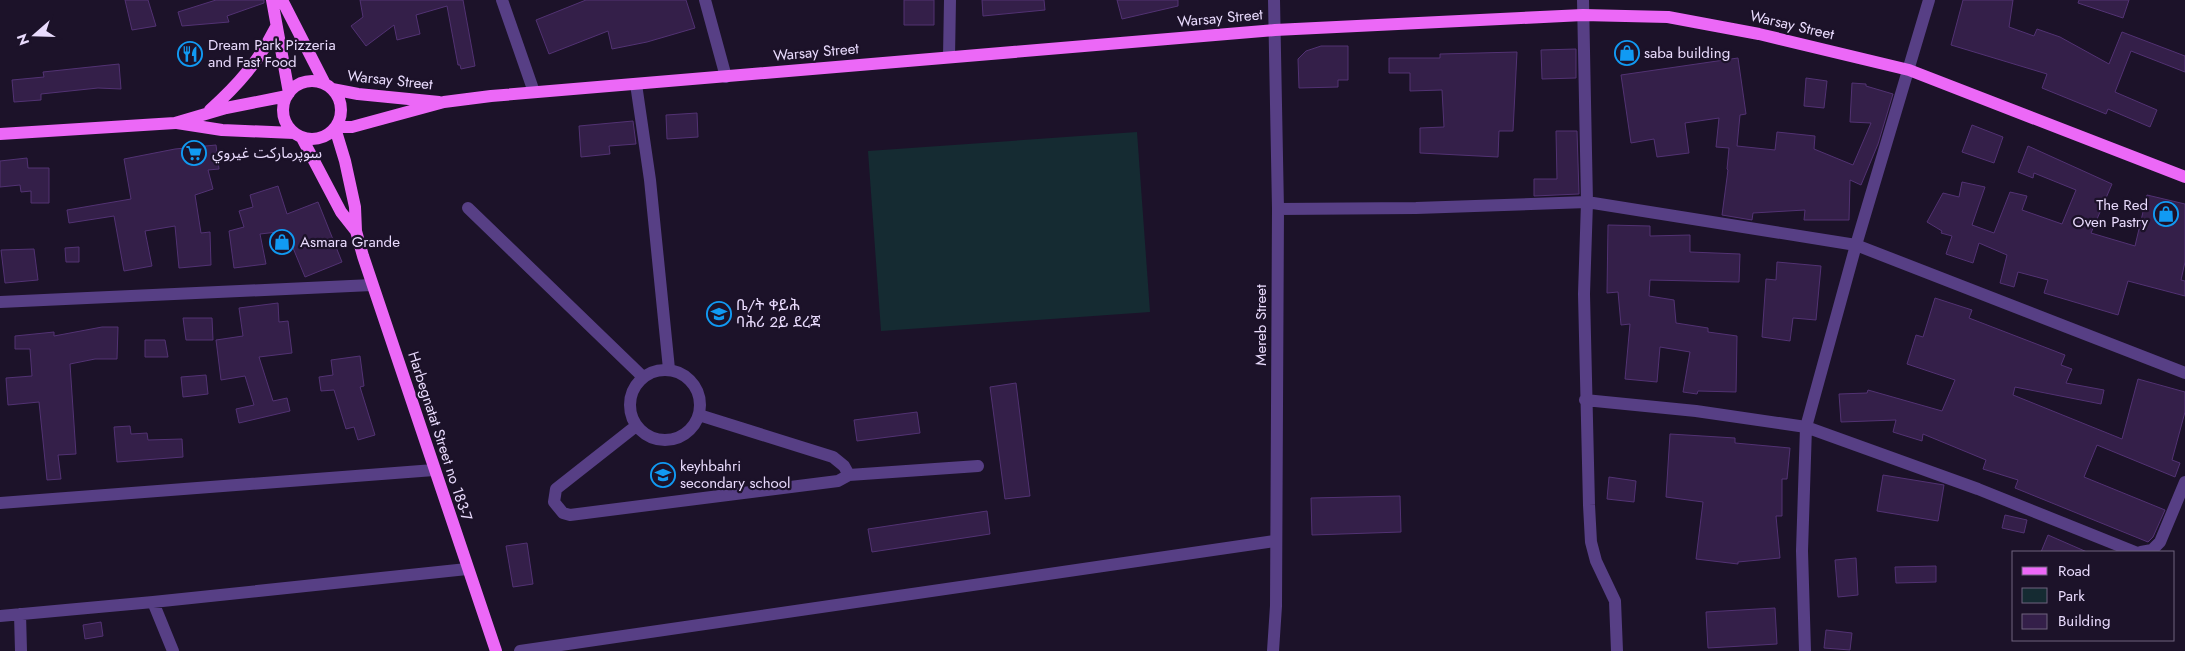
<svg xmlns="http://www.w3.org/2000/svg" width="2185" height="651" viewBox="0 0 2185 651" font-family="Jost,'Noto Sans Arabic','Noto Sans Ethiopic',sans-serif">
<style>
.green{fill:#152b32}
.building{fill:#341f49;stroke:#523273}
.lines{fill:none;stroke-linecap:round;stroke-linejoin:round}
.minor{stroke:#573f85;stroke-width:12}
.major{stroke:#ec68f7;stroke-width:12}
.labels{text-anchor:middle;stroke-width:4.5;stroke-linejoin:round;paint-order:stroke}
.street-label{font-size:15px;fill:#e9dbfd;stroke:#1c1229}
.poi-label{font-size:15px;fill:#e9dbfd;stroke:#1c1229;text-anchor:start}
</style>
<rect width="100%" height="100%" fill="#1c1229"/>
<path class="green" d="M1137,132L1150,312L881,331L868,151Z"/>
<path class="building" d="M125,0H148L156,26L132,30Z
M216,0H264V3L227,16L229,22L182,26L178,12Z
M360,0H463L475,66L461,69L460,65H458L447,6L416,15L420,34L397,40L394,25L366,46L351,26L363,17Z
M586,0H686L695,28L647,42L612,49L608,31L549,54L536,20Z
M904,0H934V25H904Z
M982,0H1044L1045,10L983,16Z
M1117,0H1178V6L1122,19Z
M1963,0H2013L2009,27L2034,36L2037,29L2060,37L2109,64L2122,32L2185,56V72L2131,51L2115,92L2157,110L2150,127L2108,109L2106,114L2042,88L2047,74L1951,45Z
M2079,0H2129L2123,18L2078,3Z
M1321,46H1348V80H1338V87L1299,88L1298,59L1306,51Z
M1576,49V78L1542,79L1541,50Z
M1517,52L1513,131H1499L1498,157L1420,153V128L1444,127L1442,90L1410,91V73H1389V58H1440V54Z
M1738,58L1746,114L1740,115L1737,146L1775,150L1777,132L1815,136L1814,149L1853,165L1871,123L1850,122L1852,83L1866,84V86L1893,94L1878,144L1861,185L1850,180L1849,220H1804L1805,210L1753,213L1752,220L1722,215L1728,170L1727,169L1729,148L1716,147L1719,118L1685,123L1689,153L1657,157L1654,139L1631,143L1621,75Z
M119,64L121,89L98,88L41,94V100L14,102L12,80L44,77L43,72Z
M1806,78L1827,81L1824,108L1804,106Z
M697,113L698,137L667,139L666,115Z
M633,121L636,144L609,146L610,154L581,157L579,126Z
M1972,125L2003,137L1994,163L1962,152Z
M1556,131H1577L1579,194L1534,196V179H1557Z
M216,145L219,169L208,170L213,189L195,195L201,233L210,232L211,265L179,268L175,226L145,231L152,266L124,271L114,216L69,223L67,210L131,199L124,159L175,149Z
M2028,146L2112,184L2091,233L2135,246L2147,195L2185,204V262L2181,280L2185,281V296L2128,281L2118,315L2044,293L2048,280L2018,272L2014,287L2000,283L2007,255L1979,243L1973,263L1946,254L1952,236L1941,233L1942,231L1927,222L1943,193L1959,197L1962,182L1985,187L1972,225L1994,233L2010,192L2027,196L2022,210L2062,224L2076,190L2034,173L2033,178L2018,172Z
M27,158L28,168H49V203H31V191L21,192L20,185L0,187V161Z
M278,186L287,214L318,202L342,262L305,277L286,231L260,234L266,264L234,268L229,231L244,227L239,211L253,207L250,195Z
M1608,225L1650,226V236L1690,235V252L1740,254L1739,282L1650,280L1649,296L1674,300L1676,323L1708,328V332L1737,336L1736,392L1698,391L1697,394L1683,392L1690,352L1660,347L1657,382L1625,379L1630,324L1621,325L1618,292L1607,293Z
M79,247V262H66L65,248Z
M34,249L38,280L5,283L1,250Z
M1777,262L1821,266L1816,320L1793,318L1790,341L1762,337L1766,279L1776,280Z
M1935,298L1972,310L1969,318L2065,355L2061,365L2072,369L2066,383L2104,390L2101,404L2015,387L2013,395L2122,439L2138,379L2185,392V412L2172,460L2180,463L2175,477L2097,445L2084,477L2165,510L2153,537L2148,542L2015,488L2018,480L1983,469L1986,460L1923,434L1922,441L1893,432L1896,420L1841,422L1839,394L1867,393L1868,390L1942,411L1955,380L1907,364L1916,335L1923,337Z
M278,303L279,322L288,321L292,353L259,357L273,401L287,398L290,411L239,423L236,409L254,405L245,376L221,380L216,340L243,336L239,308Z
M183,318H212L213,340H186Z
M102,327H118L117,359H95L70,364L76,454L58,455L61,479L47,480L39,402L8,405L6,378L32,376L30,349H15V336L54,332V336Z
M145,340H165L168,357H145Z
M360,356L364,386L360,387L375,435L358,440L354,427L346,429L334,390L321,391L319,377L333,375L331,360Z
M206,375L208,394L183,397L181,377Z
M1016,383L1030,496L1005,499L990,387Z
M917,412L920,433L857,441L854,420Z
M130,426L131,434L147,433L148,440L182,439L183,457L117,462L114,427Z
M1670,434L1735,438V443L1790,448L1787,479H1782V516H1776L1780,558L1738,562V564L1696,559L1703,502L1666,497Z
M1883,475L1944,485L1938,521L1877,511Z
M1609,477L1636,481L1634,502L1607,499Z
M1400,496L1401,532L1312,535L1311,498Z
M987,511L990,534L872,552L868,529Z
M2005,515L2027,520L2024,533L2002,528Z
M2048,535L2087,552H2041Z
M527,543L533,584L513,587L506,546Z
M1856,558L1858,595L1838,597L1835,560Z
M1936,566V582L1896,583L1895,567Z
M1775,608L1777,644L1708,648L1706,612Z
M101,622L103,636L85,639L83,625Z
M1826,630L1852,633L1850,650L1824,648Z"/>
<g class="lines">
<path class="minor" d="M502,0L534,92
M705,0L726,77
M1583,0L1587,202L1584,294L1589,505L1591,542L1596,561L1615,601L1617,651
M949,57L950,0
M636,84L650,180L669,369
M468,208L643,377
M1278,209L1416,208L1587,202L1856,245L2185,373
M0,302L372,285
M630 405a35 35 0 1 1 70 0a35 35 0 1 1-70 0Z
M1585,400L1696,411L1806,427L1978,489L2135,552
M636,426L556,489L554,502L563,513L570,515L838,481L849,475L844,466L833,457L699,415
M849,475L978,466
M0,503L434,470
M2141,552L2152,550L2160,542L2185,482
M153,602L173,651
M20,614L21,651
M0,616L153,602L467,569
M520,651L1275,541
M1273,651L1276,606L1278,209L1274,0
M1805,651L1802,551L1806,427L1856,245L1929,0"/>
<path class="major" d="M272,0L289,93
M282,0L325,84
M283 110a29 29 0 1 1 58 0a29 29 0 1 1-58 0Z
M332,89L358,94L439,102
M210,110C238,85 259,61 276,27
M177,123L222,130L294,133
M336,127H352L444,102L491,96L1275,30L1583,15L1668,17L1759,34L1909,70L2185,177
M335,128L345,161L355,207L356,231L363,256L496,651
M0,134L175,123L226,108L287,96
M302,138L341,212L356,231"/>
</g>
<defs>
<symbol id="shop-ring" viewBox="-11 -11 22 22"><circle r="9.5" fill="#1c1229" stroke="#119af3" stroke-width="1.5"/><path d="M-5-2.5h2.3a2.7 3.5 0 0 1 5.4 0H5L5.5 6h-11ZM-1.5-2.5h3a1.5 2.3 0 0 0-3 0Z" fill="#119af3"/></symbol>
<symbol id="restaurant-ring" viewBox="-11 -11 22 22"><circle r="9.5" fill="#1c1229" stroke="#119af3" stroke-width="1.5"/><path d="M-5-6h1v4h1v-4h1v4h1v-4h1v5L-1.5 .5V6h-2V.5L-5-1ZM5-6V6H3V1.5H1.5Q1.5-4 5-6Z" fill="#119af3"/></symbol>
<symbol id="supermarket-ring" viewBox="-11 -11 22 22"><circle r="9.5" fill="#1c1229" stroke="#119af3" stroke-width="1.5"/><path d="M-6-5.5h2.5l.6 2H6L4.5 2H-2.5L-4.4-4H-6ZM-1.5 3.2a1.3 1.3 0 1 0 .1 0ZM3 3.2a1.3 1.3 0 1 0 .1 0Z" fill="#119af3"/></symbol>
<symbol id="school-ring" viewBox="-11 -11 22 22"><circle r="9.5" fill="#1c1229" stroke="#119af3" stroke-width="1.5"/><path d="M0-5L7-2L0 1L-7-2ZM-4 1L0 2.5L4 1V4Q0 6-4 4Z" fill="#119af3"/></symbol>
</defs>
<g fill-rule="evenodd">
<use href="#shop-ring" x="1613" y="39" width="28" height="28"/>
<use href="#restaurant-ring" x="176" y="40" width="28" height="28"/>
<use href="#supermarket-ring" x="180" y="139" width="28" height="28"/>
<use href="#shop-ring" x="2152" y="200" width="28" height="28"/>
<use href="#shop-ring" x="268" y="228" width="28" height="28"/>
<use href="#school-ring" x="705" y="300" width="28" height="28"/>
<use href="#school-ring" x="649" y="461" width="28" height="28"/>
</g>
<g class="labels">
<g class="street-label">
<text transform="translate(1220 18) rotate(-5)" y="5">Warsay Street</text>
<text transform="translate(1792 25) rotate(13)" y="5">Warsay Street</text>
<text transform="translate(816 52) rotate(-5)" y="5">Warsay Street</text>
<text transform="translate(390 80) rotate(6)" y="5">Warsay Street</text>
<text transform="translate(1261 325) rotate(-90)" y="5">Mereb Street</text>
<text transform="translate(440 436) rotate(72)" y="5">Harbegnatat Street no 183-7</text>
</g>
<g class="poi-label">
<text x="208" y="50">Dream Park Pizzeria<tspan x="208" dy="17">and Fast Food</tspan></text>
<text x="1644" y="58">saba building</text>
<text x="212" y="158">سوپرمارکت غيروي</text>
<text x="2148" y="210" text-anchor="end">The Red<tspan x="2148" dy="17">Oven Pastry</tspan></text>
<text x="300" y="247">Asmara Grande</text>
<text x="736" y="310">ቤ/ት ቀይሕ<tspan x="736" dy="17">ባሕሪ 2ይ ደረጃ</tspan></text>
<text x="680" y="471">keyhbahri<tspan x="680" dy="17">secondary school</tspan></text>
</g>
</g>
<rect x="2012" y="551" width="162" height="90" fill="#1c1229" stroke="#6e627e"/>
<rect x="2022" y="567" width="25" height="8" fill="#ec68f7" stroke="#6e627e"/>
<text x="2058" y="576" font-size="15" fill="#e9dbfd">Road</text>
<rect x="2022" y="588" width="25" height="15" fill="#152b32" stroke="#6e627e"/>
<text x="2058" y="601" font-size="15" fill="#e9dbfd">Park</text>
<rect x="2022" y="614" width="25" height="15" fill="#341f49" stroke="#6e627e"/>
<text x="2058" y="626" font-size="15" fill="#e9dbfd">Building</text>
<g transform="translate(35 35) rotate(250)" stroke="#1c1229" stroke-width="4" paint-order="stroke">
<path d="M0-4L9 19L0 12L-9 19Z" fill="#e9dbfd"/>
<text y="-8" font-size="14" font-weight="bold" text-anchor="middle" fill="#e9dbfd">N</text>
</g>
</svg>
